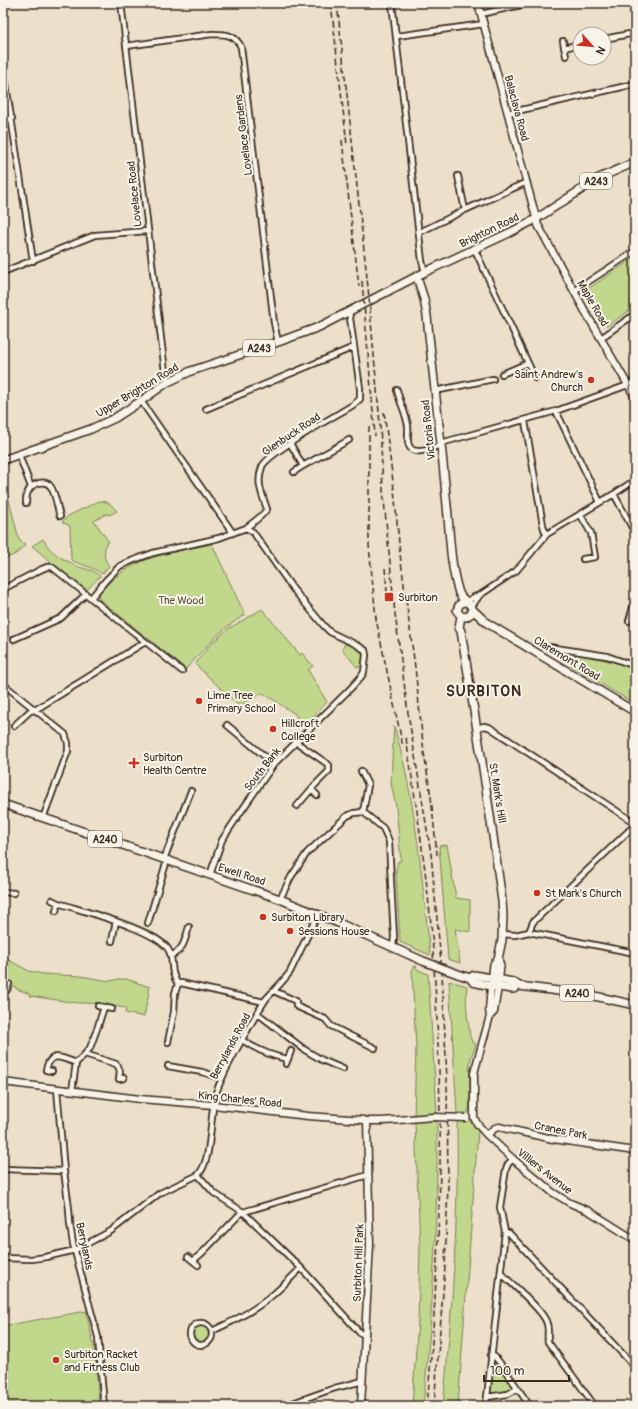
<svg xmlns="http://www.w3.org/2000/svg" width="638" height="1409" viewBox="0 0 638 1409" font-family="Pangolin,sans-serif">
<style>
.green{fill:#c0d78c;stroke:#7e8055}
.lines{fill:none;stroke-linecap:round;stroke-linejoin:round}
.minor-casing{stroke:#3b2a1e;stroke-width:8}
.tertiary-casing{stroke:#3b2a1e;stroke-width:9}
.secondary-casing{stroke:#3b2a1e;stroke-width:10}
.primary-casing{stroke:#3b2a1e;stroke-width:10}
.minor{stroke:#f7f3e8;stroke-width:4.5}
.tertiary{stroke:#f7f3e8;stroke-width:6}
.secondary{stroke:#f7f3e8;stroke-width:7}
.primary{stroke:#f7f3e8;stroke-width:7}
.rail{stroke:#3b2a1e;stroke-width:1.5;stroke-dasharray:6 3;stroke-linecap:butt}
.tertiary-bridge-casing{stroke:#3b2a1e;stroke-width:9;stroke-linecap:butt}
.primary-bridge-casing{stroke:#3b2a1e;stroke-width:10;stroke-linecap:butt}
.tertiary-bridge{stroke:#f7f3e8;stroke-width:6}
.primary-bridge{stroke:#f7f3e8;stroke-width:7}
.poi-dot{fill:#c8321e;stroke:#f7f3e8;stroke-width:1.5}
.labels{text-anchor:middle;stroke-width:4;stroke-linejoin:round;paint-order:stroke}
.shield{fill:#f7f3e8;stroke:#73665b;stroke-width:1}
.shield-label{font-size:10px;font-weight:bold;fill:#3b2a1e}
.street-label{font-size:11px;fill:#3b2a1e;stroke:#f7f3e8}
.poi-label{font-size:11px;fill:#3b2a1e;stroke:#f7f3e8;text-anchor:start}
.park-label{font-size:11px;fill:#5c553a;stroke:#f7f3e8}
.district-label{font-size:15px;font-weight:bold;letter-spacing:1px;fill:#3b2a1e;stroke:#f7f3e8}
</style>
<rect width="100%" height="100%" fill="#ece0cb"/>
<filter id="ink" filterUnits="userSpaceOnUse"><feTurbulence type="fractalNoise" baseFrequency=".025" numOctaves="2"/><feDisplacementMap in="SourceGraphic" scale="8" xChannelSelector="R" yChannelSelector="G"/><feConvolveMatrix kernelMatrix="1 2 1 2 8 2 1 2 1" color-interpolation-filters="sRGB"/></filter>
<g filter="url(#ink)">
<path class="green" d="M635,257V307L607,326L585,291Z
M3,476L19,540L25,544C22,551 11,558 4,558L3,564V533L4,532L3,526Z
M99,501C109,501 111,505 117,511L109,515L106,514L94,521L109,542L106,544C104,553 103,558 109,566L102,574C93,567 81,565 71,560L70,526L62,522L68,516Z
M43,539L49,548L58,556L79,567L93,571L100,576L86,591L32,546Z
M212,544L245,615C218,631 207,646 186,669L99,599L98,595C127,557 169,553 212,544Z
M262,609L300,655L302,653L313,666L308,670L327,702L302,728L295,714L263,693L239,706L195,664L210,645L228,629Z
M345,644L355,647L362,652L364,662L361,667H357L342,649Z
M575,653L622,664L635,669V704L571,666Z
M394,726C416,800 422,878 430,955L400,942L396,871L398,861H401L396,807L391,783L392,760Z
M447,845L456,898L470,900V932L455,929L460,963L448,959L439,846Z
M3,957L29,971L43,974L80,976L110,981L119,979H126L150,987L144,1017L125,1013L126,1008L89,1003H77L30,996L28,993L16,989V987L3,983Z
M415,965L418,970L428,974L437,1113L414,1116L416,1047L412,971Z
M449,981L467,986C466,1000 466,1007 468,1021C470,1030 468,1032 472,1042L476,1044C475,1049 471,1055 470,1062C468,1080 473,1095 468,1113H457Z
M437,1121C438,1216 433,1311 423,1406H412L418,1321L420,1246L415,1122Z
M457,1121H471L478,1131L458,1406H443C452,1312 459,1215 457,1121Z
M86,1311L95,1352L99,1406H10L7,1400L3,1403V1326Z
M193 1333a9 9 0 1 1 18 0a9 9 0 1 1-18 0Z
M497,1365L500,1366L513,1387L504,1392L491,1394L490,1392L492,1370L493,1367Z"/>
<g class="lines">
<defs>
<path id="minor" d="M121,3L165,372L168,382
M392,3L422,261L425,272
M632,3L635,21
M481,14L530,3
M397,36L484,24
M604,39L635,33
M563,41L566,56
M126,46L212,34C225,34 235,34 241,47L274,323L278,342
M564,48L580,44
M3,65L33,261
M508,113L635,84
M3,120L12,118
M458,176L465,210
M420,232L465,210L527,182
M475,250L535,378
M3,272L95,235L147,231
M574,291L635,251
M601,338L635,314
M502,374L528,363
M397,390C400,403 406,413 408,426C409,434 405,446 413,450C421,454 434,447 441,445
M435,391L493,379
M141,401L233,533
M206,409L354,347
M556,411L600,502
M525,421L543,525L545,532L547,534
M290,443L303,466L349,440
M441,443L556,411L628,385L635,380
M19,455L31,487
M294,472L303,466
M614,494L635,533
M26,503C26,498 26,494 29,490C33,483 46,479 51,487C56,495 57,507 60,516
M580,514L591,533L595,557L583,559
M3,589L42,569L47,567H52L182,671
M91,598L106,580L120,566L134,560L153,553L219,538L246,528
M466,602L474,597L480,595
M472,606L480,595L516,571L547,534L614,494L635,480
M629,621L635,600
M14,639L61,618L86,594
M549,647L607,656L635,666
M3,684L65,734L68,743V751L43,818
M227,725L274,764
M14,726L30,711L35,710L145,642
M477,728L484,726L489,727L635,823
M296,742L329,765V771L315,785L297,806
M361,771L368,785L363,812
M312,790L317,795
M164,859L191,791
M210,875L222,840L240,813L274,764L350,689L361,677L364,672L366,655L365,650L357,645L330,632L324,626L293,589L253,532L246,528C253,522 262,517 267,509C262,494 256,483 262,467C267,453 337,415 353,405L360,399V388L349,311
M3,892L14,893
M280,899L291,877L307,853L347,816L354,813L363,812L383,828L389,841L392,901L394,937L393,947
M52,900L58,903C82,911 154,929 168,949C173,957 171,964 173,973C174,977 176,981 178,984L181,983L264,1002
M56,911L58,903
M148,923L167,860
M529,932L533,922L635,825
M502,934L515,935L529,932L635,953
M112,941L116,921
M172,955C184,950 185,939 189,927
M3,990H7L9,984
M274,991L296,1001V1006L325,1019L331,1026L375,1048
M98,1006L112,1009
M257,1013L305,1050L322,1060L343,1069
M242,1040C257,1050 270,1056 288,1059
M168,1042L174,1012L175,993L178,984
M85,1054L116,1064C121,1069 120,1072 119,1079L124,1078
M286,1064L291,1051
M168,1066L202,1072L221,1078
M52,1071L46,1070C50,1050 63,1058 76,1063
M57,1089L64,1171L69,1209L70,1224L73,1244L98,1337L104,1406
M72,1091L76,1063L85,1054L90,1048L98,1026L104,1007
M3,1169L64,1171
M198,1175L214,1193L243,1212L301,1268L360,1333L365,1335
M505,1232L509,1233L635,1367
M188,1257L198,1265
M3,1258L32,1259L46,1257L75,1250L111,1231L160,1193L198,1175C213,1160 209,1115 216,1093C223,1073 234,1054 244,1036C251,1024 258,1011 266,999C274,990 283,982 290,972L318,914
M193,1261L202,1253L240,1214L243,1212L368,1175
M501,1274L505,1277C514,1286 545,1312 547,1324C549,1329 547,1336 548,1342L595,1406
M190 1334a11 11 0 1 1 22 0a11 11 0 1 1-22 0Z
M212,1331C232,1322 252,1312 269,1298C280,1289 291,1278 301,1268
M491,1355L495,1357L500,1363L530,1406
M487,1397L508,1394L517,1389
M284,1406L335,1388L363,1381
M486,1406L505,1232L500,1207L506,1169L508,1164L513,1159"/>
<path id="tertiary" d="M478,3L538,225L586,313L635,397
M491,986L489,1010L490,1016L474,1073V1118L478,1125L487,1135L513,1159L552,1192L570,1203L589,1211L635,1240
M490,1016L494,1012L498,987
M3,1082L140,1099L213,1105L308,1116L364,1120L367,1121C390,1122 412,1118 434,1117
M487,1135L495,1128L499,1127L553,1139L635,1151
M361,1406L370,1245L367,1121"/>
<path id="secondary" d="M417,277L424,299L427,316C433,376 441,436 446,496C450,528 449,562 459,593C462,601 469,601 472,608V613L466,617L461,616L457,611C458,606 460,602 465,602
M473,610L487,623L635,712
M461,616L459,628L461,631C476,721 490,811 502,901L503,915L502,940L498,959L494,964L492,984
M498,959L500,966L498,985"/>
<path id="primary" d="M3,460L91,429L115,418L141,401L168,382L191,371L278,342L319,327L425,272L509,233L536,219L599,178L635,162
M3,804L280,899L341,924L423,961
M458,974L470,978L473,982L491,986L513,989L519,986
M470,978L474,975L513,982L519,986L590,995L635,1005"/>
</defs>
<use href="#minor" class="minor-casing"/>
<use href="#tertiary" class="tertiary-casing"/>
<use href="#secondary" class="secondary-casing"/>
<use href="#primary" class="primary-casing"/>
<use href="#minor" class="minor"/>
<use href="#tertiary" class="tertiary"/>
<use href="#secondary" class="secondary"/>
<use href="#primary" class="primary"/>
<path class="rail" d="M331,3L347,145
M337,3L368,287L380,424L383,490L395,614L408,713L431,854L442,973L447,1080L448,1185L445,1267L434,1406
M342,140L359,287
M362,281L375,436
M384,412L394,489L400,554L415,667L424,753L431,797L437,855
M369,426V545L376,619L403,747
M385,568L388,604
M406,738C416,804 426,869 432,935C437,1011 441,1088 440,1164C439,1245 434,1325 427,1406"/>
<defs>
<path id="tertiary-bridge" d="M434,1117L466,1118"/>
<path id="primary-bridge" d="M423,961L458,974"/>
</defs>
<use href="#tertiary-bridge" class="tertiary-bridge-casing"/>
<use href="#primary-bridge" class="primary-bridge-casing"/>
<use href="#tertiary-bridge" class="tertiary-bridge"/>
<use href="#primary-bridge" class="primary-bridge"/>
</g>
</g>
<g class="poi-dot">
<circle cx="591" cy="380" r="4"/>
<rect x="384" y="592" width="10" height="10" rx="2"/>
<circle cx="199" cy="701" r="4"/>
<circle cx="273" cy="729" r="4"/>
<path d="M132 757h4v4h4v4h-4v4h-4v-4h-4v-4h4z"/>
<circle cx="537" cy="893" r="4"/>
<circle cx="263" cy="917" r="4"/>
<circle cx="290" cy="931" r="4"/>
<circle cx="56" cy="1360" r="4"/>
</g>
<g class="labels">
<g class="shield">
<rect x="580" y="173" width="32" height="16" rx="3"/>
<rect x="243" y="340" width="32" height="16" rx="3"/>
<rect x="88" y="831" width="34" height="16" rx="3"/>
<rect x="560" y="985" width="34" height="16" rx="3"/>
</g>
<g class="shield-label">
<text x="596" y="185">A243</text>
<text x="259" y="352">A243</text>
<text x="105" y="843">A240</text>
<text x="577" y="997">A240</text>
</g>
<g class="street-label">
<text transform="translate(517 108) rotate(75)" y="4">Balaclava Road</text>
<text transform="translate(243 135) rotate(-97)" y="4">Lovelace Gardens</text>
<text transform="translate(134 194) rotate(-96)" y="4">Lovelace Road</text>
<text transform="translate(489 230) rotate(-26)" y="4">Brighton Road</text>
<text transform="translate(593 303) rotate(60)" y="4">Maple Road</text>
<text transform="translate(137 390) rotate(-31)" y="4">Upper Brighton Road</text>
<text transform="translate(428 430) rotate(-96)" y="4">Victoria Road</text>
<text transform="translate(291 434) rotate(-34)" y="4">Glenbuck Road</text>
<text transform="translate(567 658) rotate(31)" y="4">Claremont Road</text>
<text transform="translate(262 769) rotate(-52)" y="4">South Bank</text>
<text transform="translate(498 793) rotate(81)" y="4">St. Mark's Hill</text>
<text transform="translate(242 874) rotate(18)" y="4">Ewell Road</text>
<text transform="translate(230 1046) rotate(-62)" y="4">Berrylands Road</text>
<text transform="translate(240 1099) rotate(6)" y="4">King Charles' Road</text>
<text transform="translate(561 1130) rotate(11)" y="4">Cranes Park</text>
<text transform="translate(545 1171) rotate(38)" y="4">Villiers Avenue</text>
<text transform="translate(85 1246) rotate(78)" y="4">Berrylands</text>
<text transform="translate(358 1263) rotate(-88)" y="4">Surbiton Hill Park</text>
</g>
<g class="poi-label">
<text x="583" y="378" text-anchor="end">Saint Andrew's<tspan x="583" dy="13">Church</tspan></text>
<text x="398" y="601">Surbiton</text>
<text x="207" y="699">Lime Tree<tspan x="207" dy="13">Primary School</tspan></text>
<text x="281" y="727">Hillcroft<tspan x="281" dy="13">College</tspan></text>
<text x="143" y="761">Surbiton<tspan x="143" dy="13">Health Centre</tspan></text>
<text x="545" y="897">St Mark's Church</text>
<text x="271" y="921">Surbiton Library</text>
<text x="298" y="935">Sessions House</text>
<text x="64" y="1358">Surbiton Racket<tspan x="64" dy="13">and Fitness Club</tspan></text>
</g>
<g class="park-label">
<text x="181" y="604">The Wood</text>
</g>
<g class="district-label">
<text x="484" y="696">SURBITON</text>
</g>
</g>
<rect width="638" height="1409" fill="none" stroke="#f7f3e8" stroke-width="16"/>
<rect x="8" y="8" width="622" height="1393" fill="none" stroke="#3b2a1e" stroke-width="1.5" filter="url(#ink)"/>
<g transform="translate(592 46) rotate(117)"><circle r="19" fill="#f7f3e8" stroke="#aca397"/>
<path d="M0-3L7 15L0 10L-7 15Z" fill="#c8321e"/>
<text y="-6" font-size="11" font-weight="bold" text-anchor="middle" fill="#3b2a1e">N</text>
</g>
<path d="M484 1375v6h85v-6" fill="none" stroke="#3b2a1e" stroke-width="2"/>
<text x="490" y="1375" font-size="12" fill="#3b2a1e" stroke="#f7f3e8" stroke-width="3" paint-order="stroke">100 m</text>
</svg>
